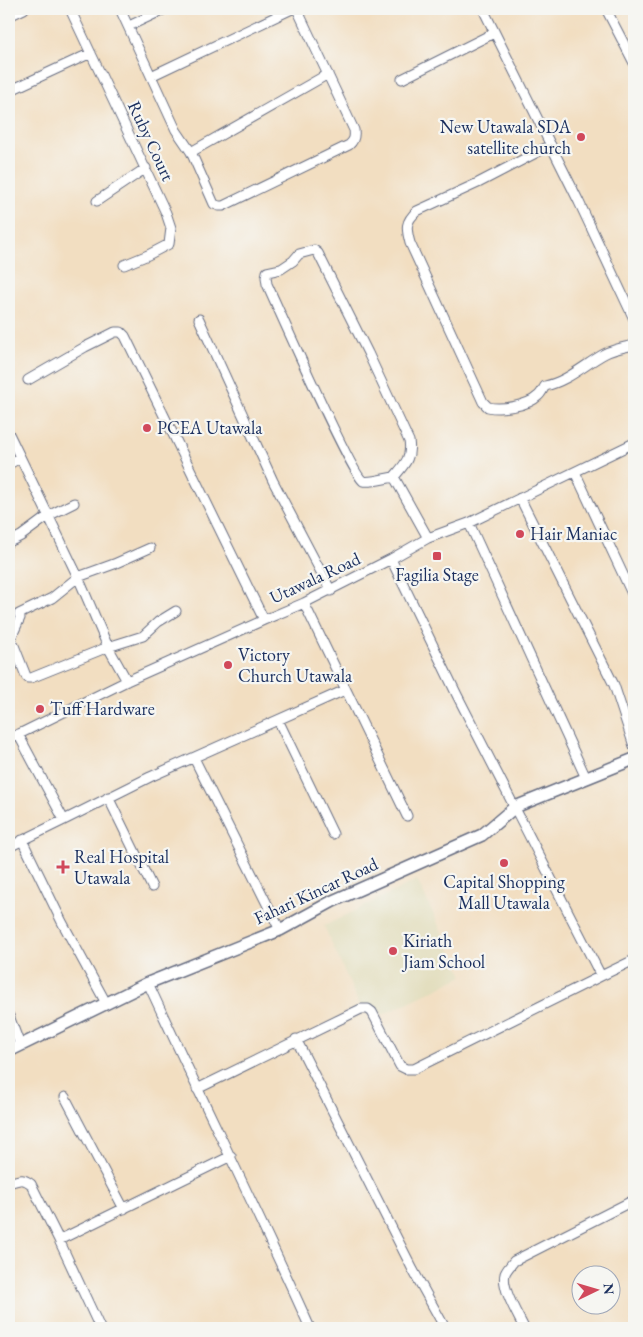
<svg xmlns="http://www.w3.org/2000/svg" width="643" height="1337" viewBox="0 0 643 1337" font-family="'EB Garamond',serif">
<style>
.built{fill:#e1dcba}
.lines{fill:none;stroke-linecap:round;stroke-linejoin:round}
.minor-casing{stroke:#666c81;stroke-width:11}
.tertiary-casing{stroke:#666c81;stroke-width:14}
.minor{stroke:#fff;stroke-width:9}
.tertiary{stroke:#fff;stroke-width:11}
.poi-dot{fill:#d1495b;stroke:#f6f6f2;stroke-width:2}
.labels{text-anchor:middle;stroke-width:4.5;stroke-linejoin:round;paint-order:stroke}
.poi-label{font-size:18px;fill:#1b2f5e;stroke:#f6f6f2;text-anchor:start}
.street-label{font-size:18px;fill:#1b2f5e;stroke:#f6f6f2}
</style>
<rect width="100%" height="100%" fill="#f6f6f2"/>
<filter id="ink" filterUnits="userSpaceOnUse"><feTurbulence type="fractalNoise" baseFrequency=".02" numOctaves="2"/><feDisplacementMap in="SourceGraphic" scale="10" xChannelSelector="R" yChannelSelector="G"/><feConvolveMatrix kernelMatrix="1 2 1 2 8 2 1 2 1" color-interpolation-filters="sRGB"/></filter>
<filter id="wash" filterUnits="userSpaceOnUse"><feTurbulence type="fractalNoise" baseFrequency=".0096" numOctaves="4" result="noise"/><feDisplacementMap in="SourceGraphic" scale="20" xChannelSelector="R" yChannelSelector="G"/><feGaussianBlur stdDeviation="1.12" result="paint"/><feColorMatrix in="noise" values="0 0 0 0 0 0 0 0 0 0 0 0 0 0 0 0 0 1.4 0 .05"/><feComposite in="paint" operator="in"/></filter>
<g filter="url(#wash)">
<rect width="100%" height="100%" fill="#f2dec1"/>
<path class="built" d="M417,880L463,976L382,1015L374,1007L359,1004L324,926Z"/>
</g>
<g filter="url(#ink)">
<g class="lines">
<defs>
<path id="minor" d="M70,9L166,213L171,228L169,244L148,255L124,265
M120,9L176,130L191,152L214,204L219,206H223L349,145C354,141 355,137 354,130L297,9
M483,9L579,202L634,319
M606,9L634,63
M9,16L24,9
M129,26L165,9
M151,76L292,9
M402,79L494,33
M9,91L91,53
M551,145L478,183L417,211C405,222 406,228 410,243L483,402L488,407C501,410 528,406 538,396C541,394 543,389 545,386C568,381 584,365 604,354C613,349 624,347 634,345
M191,152L328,74
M97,201L146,168
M314,250L318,253L368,353L409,441C412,458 404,465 394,477C387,478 369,483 363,481C352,475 278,308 267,284L266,277L267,272L281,269L293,261L299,254Z
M199,319L273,481L331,591
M28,380L85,347L115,332H121L125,336L264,620
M9,434L78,577L108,647L127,681
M9,464L20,458
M575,472L634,598
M394,477L428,538
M520,498L614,685L634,746
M469,523L586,778
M9,542L21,536L48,516L74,503
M150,548L114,564L78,577L52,598L19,614L20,618L11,638L26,676L28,678H31L108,647L143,636L158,622L176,611
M391,559L457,695L601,976L634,960
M304,603L407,816
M278,720L333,834
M18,734L64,820
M9,739L127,681L264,620L304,603L391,559L428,538L469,523L634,443
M194,758L280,930
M108,797L152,887
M22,840L62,922L106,1003
M9,847L64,820L150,777L345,690
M148,983C201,1098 258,1212 310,1328
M9,1016L20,1045
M296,1039L413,1270L445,1328
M197,1089L361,1009H368L372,1012L400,1066L406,1069H414L601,976
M65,1097L124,1209
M9,1183C19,1180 22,1177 31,1184L59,1240L100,1328
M59,1240L231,1156
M524,1328C518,1315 501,1288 505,1274C506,1270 511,1265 514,1261L634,1200"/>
<path id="tertiary" d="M9,1051L148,983L280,930L333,901L482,835L515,807L634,759"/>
</defs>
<use href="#minor" class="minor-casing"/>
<use href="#tertiary" class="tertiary-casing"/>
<use href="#minor" class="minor"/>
<use href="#tertiary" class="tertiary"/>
</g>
</g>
<g class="poi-dot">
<circle cx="581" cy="137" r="5"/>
<circle cx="147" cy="428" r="5"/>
<circle cx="520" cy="534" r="5"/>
<rect x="432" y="551" width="10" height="10" rx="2.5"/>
<circle cx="228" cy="665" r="5"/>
<circle cx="40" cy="709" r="5"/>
<circle cx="504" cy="863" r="5"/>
<path d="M60.5 859.5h5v5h5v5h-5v5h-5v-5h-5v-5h5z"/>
<circle cx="393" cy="951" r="5"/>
</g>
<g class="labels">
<g class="poi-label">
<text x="571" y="133" text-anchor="end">New Utawala SDA<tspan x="571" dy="21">satellite church</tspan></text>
<text x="157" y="434">PCEA Utawala</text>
<text x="530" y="540">Hair Maniac</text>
<text x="437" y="581" text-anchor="middle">Fagilia Stage</text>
<text x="238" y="661">Victory<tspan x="238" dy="21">Church Utawala</tspan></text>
<text x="50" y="715">Tuff Hardware</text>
<text x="74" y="863">Real Hospital<tspan x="74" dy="21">Utawala</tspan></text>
<text x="504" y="888" text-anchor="middle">Capital Shopping<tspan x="504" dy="21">Mall Utawala</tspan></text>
<text x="403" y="947">Kiriath<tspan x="403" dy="21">Jiam School</tspan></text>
</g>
<g class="street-label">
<text transform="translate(151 141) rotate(65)" y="6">Ruby Court</text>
<text transform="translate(315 578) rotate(-25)" y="6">Utawala Road</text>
<text transform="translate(316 891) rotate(-25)" y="6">Fahari Kincar Road</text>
</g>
</g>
<rect width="643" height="1337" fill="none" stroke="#f6f6f2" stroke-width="30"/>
<g transform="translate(596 1290) rotate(85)"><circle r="24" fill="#f6f6f2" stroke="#9ea6b7"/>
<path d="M0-4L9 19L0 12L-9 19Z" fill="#d1495b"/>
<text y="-8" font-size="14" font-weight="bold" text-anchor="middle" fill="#1b2f5e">N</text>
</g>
</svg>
